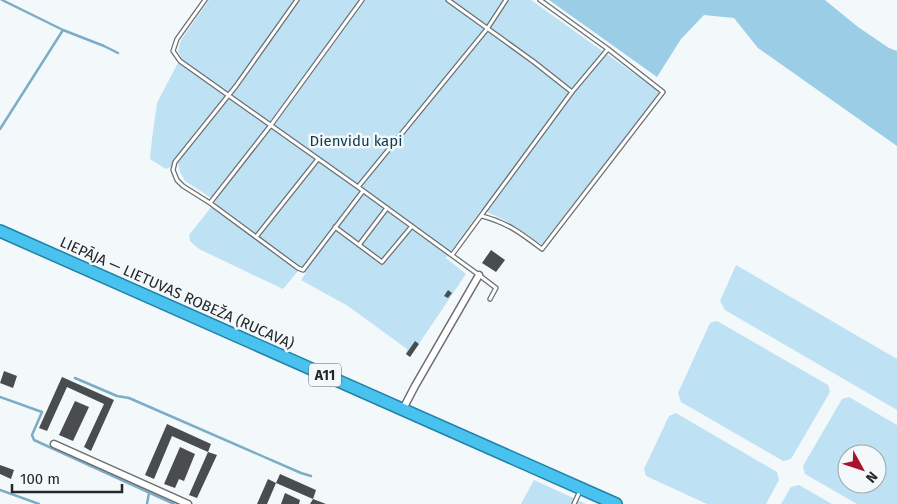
<svg xmlns="http://www.w3.org/2000/svg" width="897" height="504" viewBox="0 0 897 504" font-family="'Fira Sans',sans-serif">
<style>
.green{fill:#bee1f4;fill-rule:evenodd}
.forest{fill:#9bcde7}
.lines{fill:none;stroke-linecap:round;stroke-linejoin:round}
.stream{stroke:#7cadc7;stroke-width:2.5}
.building{fill:#494d4f}
.service-casing{stroke:#6b6f71;stroke-width:5.5}
.minor-casing{stroke:#6b6f71;stroke-width:9}
.trunk-casing{stroke:#1f82a7;stroke-width:14}
.service{stroke:#fff;stroke-width:3}
.minor{stroke:#fff;stroke-width:6}
.trunk{stroke:#4ac2f0;stroke-width:11}
.labels{text-anchor:middle;stroke-width:5;stroke-linejoin:round;paint-order:stroke}
.shield{fill:#f3f8fa;stroke:#626566;stroke-width:1}
.shield-label{font-size:14px;font-weight:bold;fill:#242627}
.park-label{font-size:15px;fill:#0f3a4d;stroke:#f3f8fa}
.street-label{font-size:15px;fill:#242627;stroke:#f3f8fa}
</style>
<rect width="100%" height="100%" fill="#f3f8fa"/>
<path class="green" d="M209,0H531L657,90L659,94L542,244C535,241 531,237 525,233C511,224 497,215 481,210L446,258L466,274L410,357L406,354L407,349L348,306L301,280L306,273L298,271L283,289L199,249L190,241L189,235L216,201L185,181L180,172L178,163L166,169L150,159L152,139L157,103L181,57L178,51L181,40Z
M736,265L897,359V410L725,310L720,301Z
M717,321L828,385L830,392L791,459L783,461L681,402L678,393L710,323Z
M849,397L897,425V504H857L805,474L803,466L842,399ZM847,454H877V484H847Z
M676,413L777,472L779,480L766,504H707L646,476L644,469L669,416Z
M534,480L586,504H521Z
M799,485L832,504H781L791,487Z"/>
<path class="forest" d="M549,0H825L858,27L889,48L897,51V146L758,48L734,18L704,15L681,39L657,77Z"/>
<g class="lines">
<path class="stream" d="M2,0L63,30L104,46L118,53
M0,129L63,30
M75,378L117,396L129,398L301,473L311,476
M0,397L42,412L32,435L34,440L174,504
M0,490L39,504
M147,504L149,493"/>
</g>
<path class="building" d="M491,250L505,260L496,272L482,263Z
M448,290L452,293L448,298L444,296Z
M415,341L419,344L410,357L406,354Z
M4,371L17,376L13,388L0,383Z
M62,377L114,400L91,451L84,447L104,404L67,387L47,431L39,428Z
M75,401L89,407L73,441L59,435Z
M167,424L211,444L208,452L172,436L154,479L145,475Z
M180,447L195,454L184,481L179,479L175,488L164,484Z
M208,452L217,455L197,498L189,495Z
M0,465L14,470L11,479L0,474Z
M280,474L316,490L313,499L326,504H310L313,499L276,483Z
M268,479L276,483L267,504H257Z
M285,493L300,500L299,504H281Z"/>
<g class="lines">
<defs>
<path id="service" d="M205,0L177,39L173,51L180,61L358,187L479,275L496,288L490,299
M297,0L236,86L175,162L173,170L177,180L183,186L210,203L298,268L303,270L363,191
M448,0L534,62L572,92
M358,187L487,29L506,0
M210,203L271,125L362,0
M482,216C508,223 521,233 542,249L663,92L608,49L540,0
M335,227L382,262L412,226
M256,237L318,159
M359,245L387,208
M452,255L572,92L608,49
M574,504L580,491"/>
<path id="minor" d="M403,409L415,386L479,275
M54,444L188,504"/>
<path id="trunk" d="M0,231L616,504"/>
</defs>
<use href="#service" class="service-casing"/>
<use href="#minor" class="minor-casing"/>
<use href="#trunk" class="trunk-casing"/>
<use href="#service" class="service"/>
<use href="#minor" class="minor"/>
<use href="#trunk" class="trunk"/>
</g>
<g class="labels">
<rect class="shield" x="309" y="363.5" width="32" height="23" rx="4"/>
<g class="shield-label">
<text x="325" y="380">A11</text>
</g>
<g class="park-label">
<text x="356" y="146">Dienvidu kapi</text>
</g>
<g class="street-label">
<text transform="translate(177 293) rotate(24)" y="5">LIEPĀJA — LIETUVAS ROBEŽA (RUCAVA)</text>
</g>
</g>
<g transform="translate(862 469) rotate(130)"><circle r="24" fill="#f3f8fa" stroke="#a0a4a6"/>
<path d="M0-4L9 19L0 12L-9 19Z" fill="#a9122a"/>
<text y="-8" font-size="14" font-weight="bold" text-anchor="middle" fill="#242627">N</text>
</g>
<path d="M12 484v8h110v-8" fill="none" stroke="#242627" stroke-width="2.5"/>
<text x="20" y="484" font-size="15" fill="#242627" stroke="#f3f8fa" stroke-width="4" paint-order="stroke">100 m</text>
</svg>
